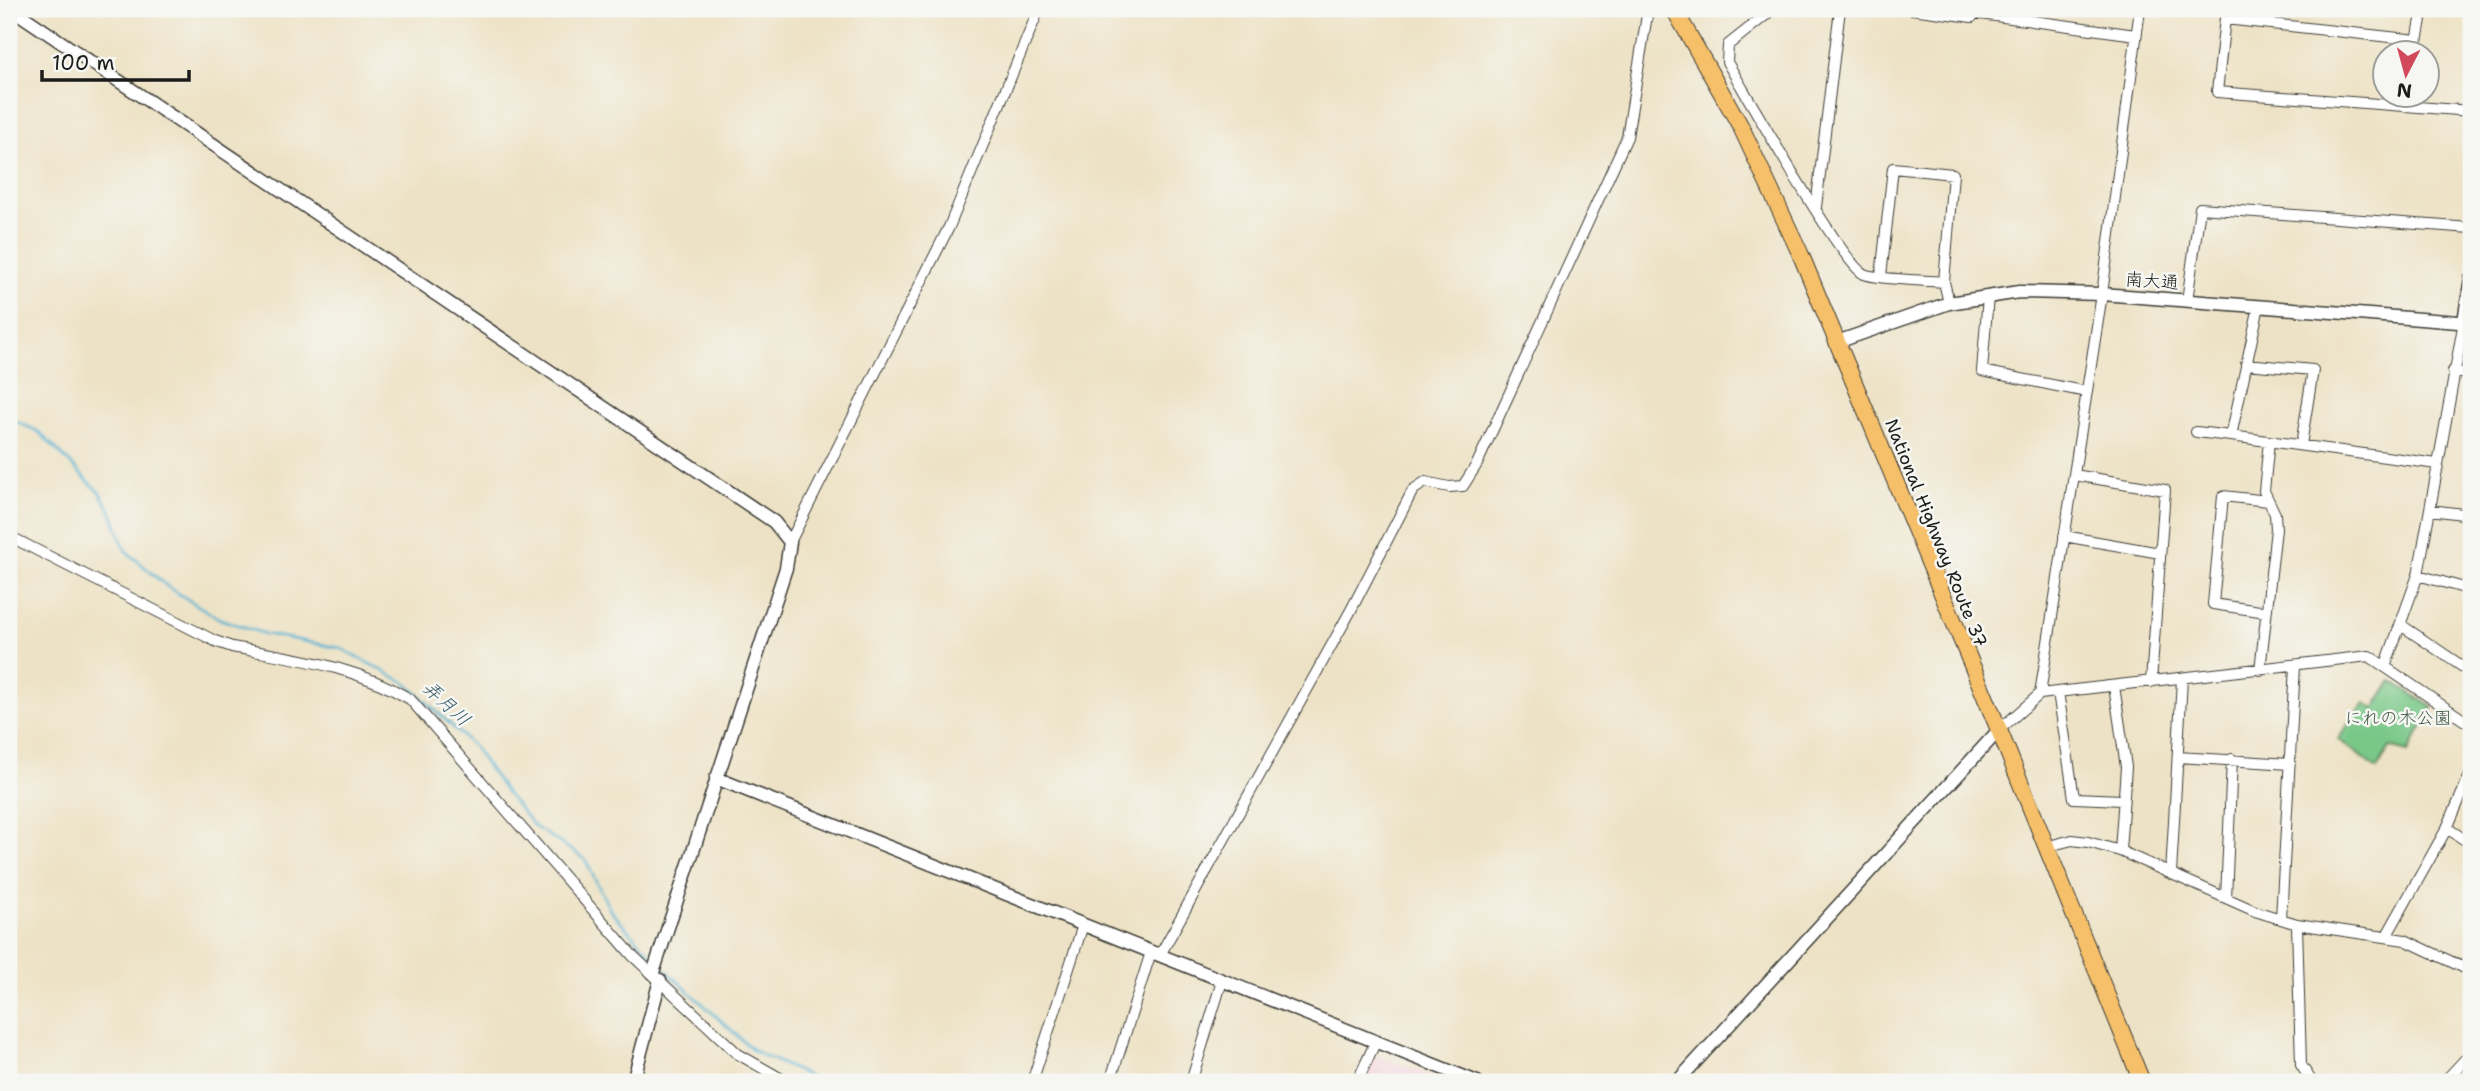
<svg xmlns="http://www.w3.org/2000/svg" width="2480" height="1091" viewBox="0 0 2480 1091" font-family="'Shantell Sans','Klee One',sans-serif">
<style>
.built{fill:#f4cfdc}
.green{fill:#79c888;stroke:#4a7252;stroke-width:2}
.lines{fill:none;stroke-linecap:round;stroke-linejoin:round}
.stream{stroke:#54b2d2;stroke-width:2.5}
.minor-casing{stroke:#3b3a35;stroke-width:12}
.tertiary-casing{stroke:#3b3a35;stroke-width:15}
.trunk-casing{stroke:#3b3a35;stroke-width:18}
.minor{stroke:#fff;stroke-width:10}
.tertiary{stroke:#fff;stroke-width:12}
.trunk{stroke:#f6c06b;stroke-width:16}
.labels{text-anchor:middle;stroke-width:5;stroke-linejoin:round;paint-order:stroke}
.street-label{font-size:18px;fill:#1c1c1c;stroke:#f6f6f2}
.park-label{font-size:18px;fill:#3d5842;stroke:#f6f6f2}
.water-label{font-size:19px;font-style:italic;fill:#325865;stroke:#f6f6f2}
</style>
<rect width="100%" height="100%" fill="#f6f6f2"/>
<filter id="ink" filterUnits="userSpaceOnUse"><feTurbulence type="fractalNoise" baseFrequency=".0143" numOctaves="2"/><feDisplacementMap in="SourceGraphic" scale="14" xChannelSelector="R" yChannelSelector="G"/><feConvolveMatrix kernelMatrix="1 2 1 2 8 2 1 2 1" color-interpolation-filters="sRGB"/></filter>
<filter id="wash" filterUnits="userSpaceOnUse"><feTurbulence type="fractalNoise" baseFrequency=".00686" numOctaves="4" result="noise"/><feDisplacementMap in="SourceGraphic" scale="28" xChannelSelector="R" yChannelSelector="G"/><feGaussianBlur stdDeviation="1.57" result="paint"/><feColorMatrix in="noise" values="0 0 0 0 0 0 0 0 0 0 0 0 0 0 0 0 0 1.4 0 .05"/><feComposite in="paint" operator="in"/></filter>
<g filter="url(#wash)">
<rect width="100%" height="100%" fill="#ede2c5"/>
<path class="built" d="M1380,1057L1446,1082H1362L1372,1059Z"/>
<path class="green" d="M2392,681L2433,708L2408,752L2390,747L2377,769L2338,739L2365,703L2374,709Z"/>
<g class="lines">
<path class="stream" d="M9,418L39,432L100,493L112,513L125,550L169,588L220,619L265,634L340,648L406,683L472,745L507,794L535,827L585,859L610,910L655,959
M659,964L754,1051L821,1082"/>
</g>
</g>
<g filter="url(#ink)">
<g class="lines">
<defs>
<path id="minor" d="M1769,9L1767,14L1728,45L1727,62C1746,94 1843,265 1864,274C1878,280 1926,280 1944,282L1949,303
M1912,9L1972,17L1973,13L2136,35
M2226,9L2217,92L2471,111
M2225,19L2417,40
M2415,52L2423,9
M2406,106L2408,94
M1816,207L1840,9
M1881,276L1893,168L1953,174L1944,282
M1988,296L1982,371L2087,392
M2187,301L2200,208L2471,228
M2259,306L2231,436L2437,464
M2246,364L2313,370L2301,445
M2453,371L2471,374
M2196,432L2231,436
M2074,475L2165,490L2151,682
M2430,510L2471,515
M9,536L215,641L232,647C296,659 353,665 410,699L632,955L738,1054L787,1082
M2064,536L2160,553
M790,542L949,227L1039,9
M2418,575L2471,590
M2266,612L2213,604L2223,496L2268,501
M2401,625L2466,669L2471,652
M2385,667L2418,575L2464,321
M2260,670L2276,529L2275,514L2264,491L2269,441
M2114,686L2126,767L2120,851
M2058,692L2074,798L2123,800
M2040,694L2102,294L2140,9
M1999,730L2040,694L2369,656L2471,725
M2178,757L2290,764
M2447,828L2471,844
M2045,847L2072,840L2088,842L2120,851L2255,911L2297,924L2405,940L2471,971
M2171,874L2182,679
M2226,898L2232,759
M2281,919L2295,666
M2297,924L2301,1065L2312,1082
M2387,935L2447,828L2471,773
M1160,955L1350,612L1413,490L1425,482L1449,487L1463,486L1477,464L1627,137L1648,9
M1032,1082L1083,925
M1110,1082L1151,952
M1191,1082L1222,981
M1357,1082L1376,1041
M2444,1082L2471,1053"/>
<path id="tertiary" d="M12,9L774,522L790,542L786,568L653,973
M2464,321L2471,278
M1837,342L1949,303L2019,292L2102,294L2471,323
M716,778L1477,1082
M633,1082L660,980
M1677,1082L1999,730"/>
<path id="trunk" d="M1674,9L1741,127L1800,253L1999,730L2142,1082"/>
</defs>
<use href="#minor" class="minor-casing"/>
<use href="#tertiary" class="tertiary-casing"/>
<use href="#trunk" class="trunk-casing"/>
<use href="#minor" class="minor"/>
<use href="#tertiary" class="tertiary"/>
<use href="#trunk" class="trunk"/>
</g>
</g>
<g class="labels">
<g class="street-label">
<text transform="translate(2152 281) rotate(4)" y="6">南大通</text>
<text transform="translate(1936 533) rotate(68)" y="6">National Highway Route 37</text>
</g>
<g class="park-label">
<text x="2398" y="724">にれの木公園</text>
</g>
<g class="water-label">
<text transform="translate(447 703) rotate(43)" y="7">弄月川</text>
</g>
</g>
<rect width="2480" height="1091" fill="none" stroke="#f6f6f2" stroke-width="35"/>
<g transform="translate(2406 74) rotate(186)"><circle r="33" fill="#f6f6f2" stroke="#9f9f9c" stroke-width="2"/>
<path d="M0-5L12 26L0 18L-12 26Z" fill="#d1495b"/>
<text y="-10" font-size="19" font-weight="bold" text-anchor="middle" fill="#1c1c1c">N</text>
</g>
<path d="M42 70v10h147v-10" fill="none" stroke="#1c1c1c" stroke-width="3.5"/>
<text x="52" y="70" font-size="21" fill="#1c1c1c" stroke="#f6f6f2" stroke-width="5" paint-order="stroke">100 m</text>
</svg>
